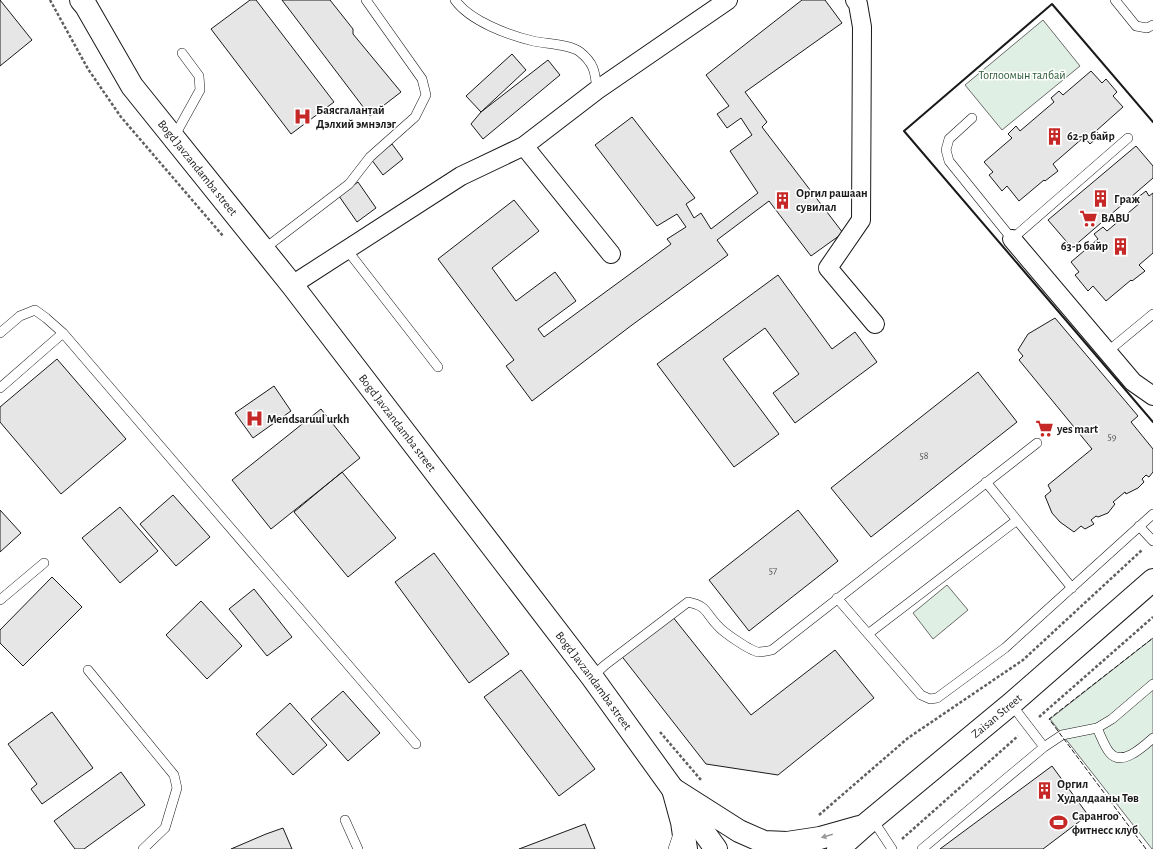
<svg xmlns="http://www.w3.org/2000/svg" width="1153" height="849" viewBox="0 0 1153 849" font-family="'Alegreya Sans',sans-serif">
<style>
.green{fill:#e0efe3;stroke:#6a6a6a}
.building{fill:#e6e6e6;stroke:#1a1a1a}
.lines{fill:none;stroke-linecap:round;stroke-linejoin:round}
.service-casing{stroke:#1a1a1a;stroke-width:10}
.minor-casing{stroke:#1a1a1a;stroke-width:20}
.secondary-casing{stroke:#1a1a1a;stroke-width:24}
.primary-casing{stroke:#1a1a1a;stroke-width:24}
.path{stroke:#5f5f5f;stroke-width:2.5;stroke-dasharray:3 2;stroke-linecap:butt}
.service{stroke:#fff;stroke-width:9}
.minor{stroke:#fff;stroke-width:18}
.secondary{stroke:#fff;stroke-width:22}
.primary{stroke:#fff;stroke-width:22}
.fence{stroke:#1a1a1a;stroke-width:1;stroke-dasharray:5 2;stroke-linecap:butt}
.wall{stroke:#1a1a1a;stroke-width:2}
.oneway{fill:#989898}
.labels{text-anchor:middle;stroke-width:3;stroke-linejoin:round;paint-order:stroke}
.number-label{font-size:10px;fill:#4d4d4d}
.park-label{font-size:12px;fill:#2b5a34;stroke:#fff}
.poi-label{font-size:12px;font-weight:bold;fill:#1a1a1a;stroke:#fff;text-anchor:start}
.street-label{font-size:12px;fill:#1a1a1a;stroke:#fff}
</style>
<rect width="100%" height="100%" fill="#fff"/>
<path class="green" d="M1043,20L1080,66L1002,130L965,85Z
M947,585L968,610L933,639L913,613Z
M1153,638V849H1152L1050,719Z"/>
<path class="building" d="M0,0L32,40L0,66Z
M250,0H256L334,102L291,134L211,29Z
M282,0H330L353,29V34L401,92L370,116Z
M802,0H825L842,23L745,92L767,122L762,127L843,233L811,256L769,201L717,240L728,255L632,325L532,401L506,366L514,360L438,259L514,200L539,231L492,268L516,301L555,272L576,301L538,329L544,337L671,244L667,239L686,227L677,214L657,226L595,145L632,117L695,198L686,204L694,218L701,213L711,229L758,193L730,151L752,135L741,118L727,128L717,114L729,106L706,75Z
M512,54L526,70L481,112L466,96Z
M548,60L560,75L483,139L471,124L481,112Z
M1091,71L1102,83L1106,79L1117,92L1113,96L1123,107L1096,131L1100,135L1090,144L1084,137L1053,164L1058,171L1045,181L1044,180L1019,201L1007,186L1002,191L989,175L993,172L984,162L1012,138L1008,134L1016,126L1020,131L1054,102L1051,98L1059,91L1063,95Z
M392,144L403,159L383,175L371,159Z
M1136,146L1153,166V178L1072,248L1048,220Z
M358,182L376,208L357,222L339,196Z
M1146,191L1149,196L1153,193V253L1139,265L1145,271L1132,281L1131,280L1106,301L1093,286L1088,291L1075,275L1079,272L1071,262L1098,239L1094,234L1103,227L1107,231L1141,202L1137,198Z
M778,275L832,349L855,332L877,362L795,423L773,393L799,374L765,328L723,359L779,434L734,467L657,364Z
M1055,318L1138,416L1131,422L1153,449V472L1149,477L1146,475L1142,479L1144,482L1138,488L1126,494L1125,492L1113,502L1115,504L1108,513L1098,517L1096,516L1091,520L1094,524L1085,529L1081,526L1074,532L1060,522L1052,513L1045,496L1051,491L1048,485L1092,449L1019,360L1023,356L1018,350L1028,334Z
M57,359L126,439L61,494L0,422V407Z
M978,372L1017,422L871,537L831,488Z
M274,386L291,411L253,438L235,413Z
M321,409L360,458L271,529L232,480Z
M342,472L396,538L348,577L294,512Z
M173,495L210,537L176,566L140,524Z
M120,507L158,551L120,583L82,538Z
M0,510L21,533L0,552Z
M798,510L838,561L749,631L709,580Z
M434,553L509,654L469,683L395,582Z
M52,577L82,607L23,666L0,643V630Z
M254,589L292,637L267,656L229,609Z
M201,601L242,646L207,679L166,635Z
M672,616L751,715L835,650L874,698L778,775L706,764L620,654Z
M521,670L595,769L559,796L484,697Z
M343,691L380,733L348,761L311,719Z
M290,703L327,745L293,775L256,734Z
M52,712L93,768L42,804L31,789L37,784L8,744Z
M1052,766L1088,815L1043,849H940Z
M121,772L145,805L84,849H75L54,821Z
M585,824L595,849H519Z
M283,828L292,849H231L266,834Z"/>
<g class="lines">
<defs>
<path id="service" d="M455,0C470,21 508,35 533,41C545,44 570,44 580,52C595,64 595,73 597,90
M1115,0L1136,26L1147,28L1153,25
M972,118L949,139L946,150L949,161L1012,239L1128,138
M174,137L200,90L199,76L182,53
M264,249L349,184L370,157L415,117L426,95L422,79L366,0
M347,250L438,367
M0,333L20,316L35,310L46,318L63,333L416,744
M1107,352L1153,314
M0,388L63,333
M986,482L1072,588
M1139,526L1153,541
M837,598L921,695L930,699L937,698L1005,648L1153,514
M0,600L44,563
M868,634L1017,520
M88,670L174,775L177,788L165,828L143,849
M592,677L605,665L688,602C708,606 705,613 718,626C724,633 752,652 759,652C763,652 768,651 772,650L1037,443
M1097,728C1101,736 1104,746 1110,753C1122,767 1144,746 1153,738
M1044,747L1062,735L1097,728L1112,719L1153,684
M345,820L358,849
M873,820L892,849
M673,849L678,834
M922,849L1044,747L1011,704"/>
<path id="minor" d="M855,0L858,4L862,27L861,220L828,268L875,324
M524,146L597,90L728,0
M1012,239L1133,382L1153,396
M292,285L461,176L524,146L611,254"/>
<g id="secondary">
<path id="s1" d="M81,0L86,6L132,86L292,285L592,677L716,849"/>
</g>
<g id="primary">
<path d="M673,789L739,831L764,842L787,843L820,838L859,827"/>
<path d="M673,789L682,822L686,849"/>
<path id="s2" d="M838,849L865,825L1011,704L1153,580"/>
</g>
</defs>
<use href="#service" class="service-casing"/>
<use href="#minor" class="minor-casing"/>
<use href="#secondary" class="secondary-casing"/>
<use href="#primary" class="primary-casing"/>
<path class="path" d="M50,0L88,69L121,117L223,236
M1039,717L1153,617
M660,732L701,780
M819,815L908,738L1023,660L1142,550
M902,839L1018,736"/>
<use href="#service" class="service"/>
<use href="#minor" class="minor"/>
<use href="#secondary" class="secondary"/>
<use href="#primary" class="primary"/>
<path class="fence" d="M1146,849L1049,719L1153,638"/>
<path class="wall" d="M1153,122L1052,4L904,131L1153,422"/>
</g>
<defs><path id="oneway-solid" d="M-6-.8H1V-3.2L6.5 0L1 3.2V.8H-6Z"/></defs>
<use class="oneway" href="#oneway-solid" transform="translate(827 836) rotate(164)"/>
<defs>
<symbol id="hospital-bare" viewBox="-9 -9 18 18"><path d="M-5-5h3v3.5h4V-5h3V5h-3V1.5h-4V5h-3Z" fill="#c62828" stroke="#fff" stroke-width="2.5" paint-order="stroke"/></symbol>
<symbol id="building-bare" viewBox="-9 -9 18 18"><path d="M-4-6H4V6H1V3H-1V6H-4ZM-2.5-4.3h1.7v1.8h-1.7ZM.8-4.3h1.7v1.8H.8ZM-2.5-1h1.7V.8h-1.7ZM.8-1h1.7V.8H.8Z" fill="#c62828" stroke="#fff" stroke-width="2.5" paint-order="stroke"/></symbol>
<symbol id="supermarket-bare" viewBox="-9 -9 18 18"><path d="M-6-5.5h2.5l.6 2H6L4.5 2H-2.5L-4.4-4H-6ZM-1.5 3.2a1.3 1.3 0 1 0 .1 0ZM3 3.2a1.3 1.3 0 1 0 .1 0Z" fill="#c62828" stroke="#fff" stroke-width="2.5" paint-order="stroke"/></symbol>
<symbol id="stadium-bare" viewBox="-9 -9 18 18"><path d="M0-5a6.5 5 0 1 0 0 10a6.5 5 0 1 0 0-10ZM-3.5-1.8h7v3.6h-7Z" fill="#c62828" stroke="#fff" stroke-width="2.5" paint-order="stroke"/></symbol>
</defs>
<g fill-rule="evenodd">
<use href="#hospital-bare" x="290" y="104" width="25" height="25"/>
<use href="#building-bare" x="1042" y="124" width="25" height="25"/>
<use href="#building-bare" x="1088" y="186" width="25" height="25"/>
<use href="#building-bare" x="770" y="188" width="25" height="25"/>
<use href="#supermarket-bare" x="1076" y="206" width="25" height="25"/>
<use href="#building-bare" x="1108" y="234" width="25" height="25"/>
<use href="#hospital-bare" x="242" y="406" width="25" height="25"/>
<use href="#supermarket-bare" x="1032" y="416" width="25" height="25"/>
<use href="#building-bare" x="1032" y="778" width="25" height="25"/>
<use href="#stadium-bare" x="1046" y="810" width="25" height="25"/>
</g>
<g class="labels">
<g class="number-label">
<text x="1112" y="440">59</text>
<text x="924" y="459">58</text>
<text x="773" y="574">57</text>
</g>
<g class="park-label">
<text x="1022" y="79">Тоглоомын талбай</text>
</g>
<g class="poi-label">
<text x="316" y="114">Баясгалантай<tspan x="316" dy="14">Дэлхий эмнэлэг</tspan></text>
<text x="1067" y="140">62-р байр</text>
<text x="796" y="197">Оргил рашаан<tspan x="796" dy="14">сувилал</tspan></text>
<text x="1114" y="203">Граж</text>
<text x="1101" y="222">BABU</text>
<text x="1108" y="250" text-anchor="end">63-р байр</text>
<text x="267" y="423">Mendsaruul urkh</text>
<text x="1057" y="433">yes mart</text>
<text x="1057" y="788">Оргил<tspan x="1057" dy="14">Худалдааны Төв</tspan></text>
<text x="1072" y="820">Сарангоо<tspan x="1072" dy="14">фитнесс клуб</tspan></text>
</g>
<g class="street-label">
<text dy="4" stroke="none"><textPath href="#s1" startOffset="205">Bogd Javzandamba street</textPath></text>
<text dy="4" stroke="none"><textPath href="#s1" startOffset="529">Bogd Javzandamba street</textPath></text>
<text dy="4" stroke="none"><textPath href="#s1" startOffset="853">Bogd Javzandamba street</textPath></text>
<text dy="4" stroke="none"><textPath href="#s2" startOffset="207">Zaisan Street</textPath></text>
</g>
</g>
</svg>
